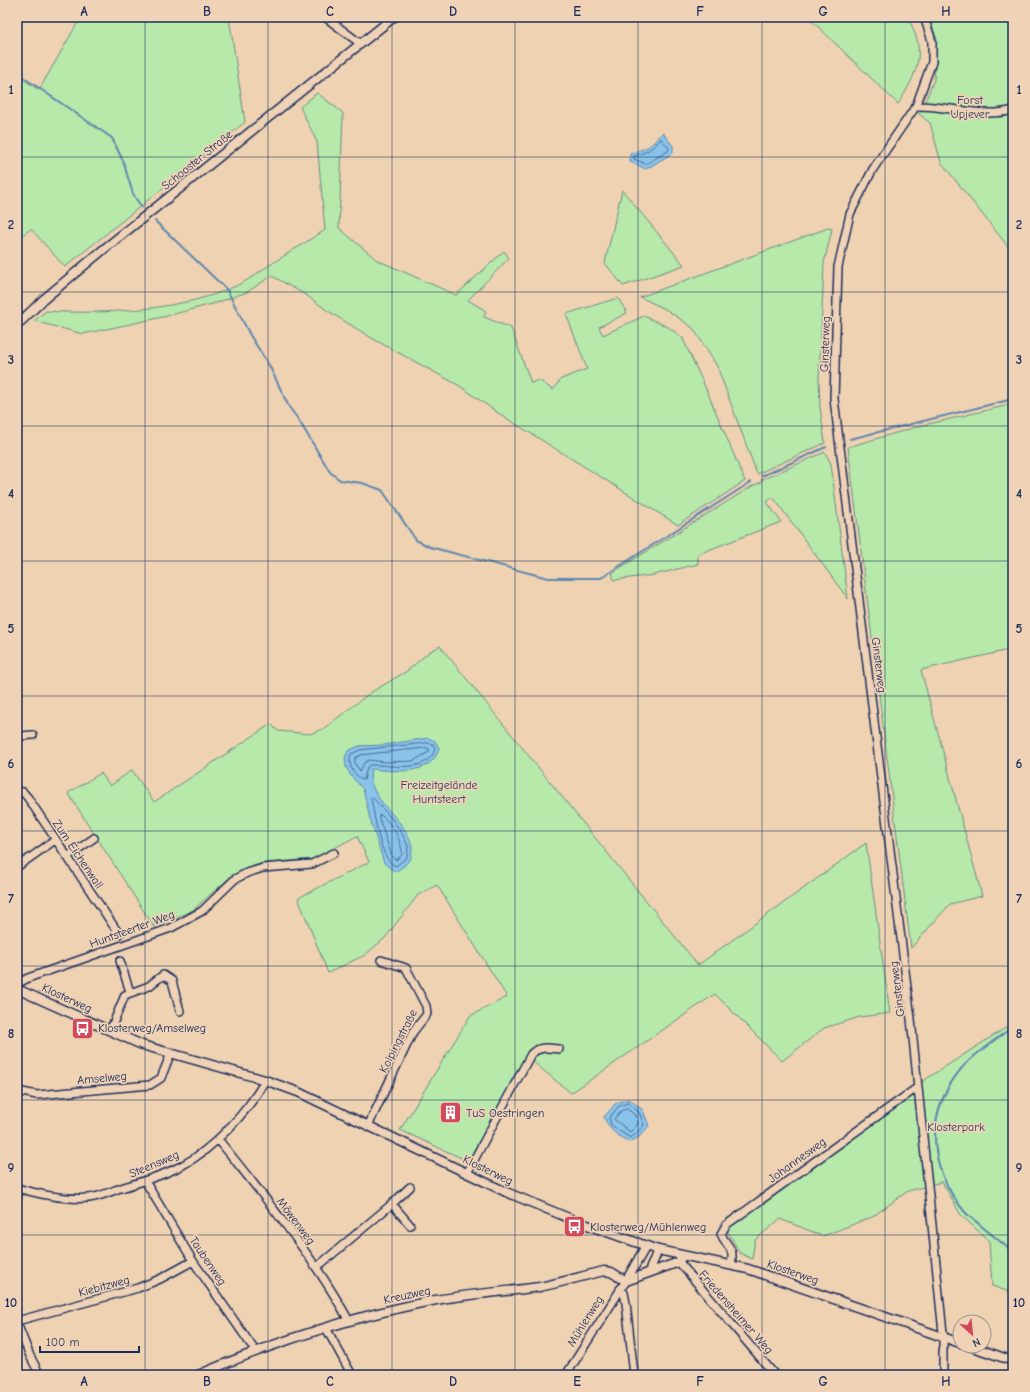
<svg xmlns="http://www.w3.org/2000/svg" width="1030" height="1392" viewBox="0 0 1030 1392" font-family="'Comic Neue',sans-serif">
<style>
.green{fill:#b6e9aa;stroke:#688c84}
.water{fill:#8ac3e9;stroke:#5e88b1}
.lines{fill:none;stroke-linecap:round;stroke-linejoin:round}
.shore{stroke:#476a96;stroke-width:1}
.stream{stroke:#5e88b1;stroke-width:2}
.minor-casing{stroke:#1b2f5e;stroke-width:10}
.tertiary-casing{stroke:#1b2f5e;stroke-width:11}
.minor{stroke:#f0d2b6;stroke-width:7}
.tertiary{stroke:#f0d2b6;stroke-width:8}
.grid{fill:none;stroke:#1b2f5e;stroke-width:1;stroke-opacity:0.55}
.labels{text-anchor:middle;stroke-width:3.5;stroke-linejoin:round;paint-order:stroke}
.park-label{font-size:12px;fill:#2a4266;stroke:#f0d2b6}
.street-label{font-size:12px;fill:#1b2f5e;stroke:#f0d2b6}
.poi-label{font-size:12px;fill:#1b2f5e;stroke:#f0d2b6;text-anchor:start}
.neatline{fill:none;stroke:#1b2f5e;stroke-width:1.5}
.grid-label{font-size:13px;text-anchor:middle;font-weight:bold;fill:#1b2f5e}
</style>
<rect width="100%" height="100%" fill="#efd2b1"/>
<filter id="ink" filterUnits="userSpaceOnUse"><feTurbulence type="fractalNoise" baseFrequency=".025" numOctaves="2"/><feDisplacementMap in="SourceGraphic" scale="8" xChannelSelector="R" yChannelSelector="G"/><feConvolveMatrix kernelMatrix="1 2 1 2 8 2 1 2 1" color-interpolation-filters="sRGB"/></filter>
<g filter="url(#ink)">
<path class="green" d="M81,17H229L245,122L65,267L31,229L17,239V75L39,90Z
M808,17H908C911,24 915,32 917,40C923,62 910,86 898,104Z
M929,17H1013V253L941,162L930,123L918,113L922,109L934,80L937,40Z
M317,93L343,113L339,228L377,260L456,295L504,251L509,258L468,300L486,311L484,317L511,328L531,383L539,380L553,390L561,379L587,369L566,314L618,298L627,313L599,327L603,335L644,316L668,327L682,337L706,389L745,481L678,525L498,413L460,386L375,340L328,311L306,295L272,276L247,292L216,303L163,317L83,334L34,321L46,311C102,315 188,310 240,284C250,279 259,272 268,266C287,254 306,242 325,230L317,142L300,107Z
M622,190L684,265L623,286L605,263Z
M828,228L832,229L824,263L819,380L820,407L825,443L757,474L717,366L693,328L667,310L640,297Z
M1013,404V649L921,670L982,896L950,904L911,948L848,447L916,427Z
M825,452L831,464L848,599L773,497L767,502L781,522L698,554V564L654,575L614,580L612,573L754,485L762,482L761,480Z
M440,646L698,965L866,843L890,1013L860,1017L824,1028L782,1061L715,994L571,1093L526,1056L468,1161L400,1130L470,1016L507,997L437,885L418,895L385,938L365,955L328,973L298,898L369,862L357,836L314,859L263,863L246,868L230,877L193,910L154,927L68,793L101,773L110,786L132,770L154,802L271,724L278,731L310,734L323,729L370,693L407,671L429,652Z
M1013,1023V1293L992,1286L989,1241L961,1215L942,1182L908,1191L872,1217L823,1236L780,1219L755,1240L752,1259L740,1253L724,1225L926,1079Z"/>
<path class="water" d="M663,133L673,146V153L646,169L630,162V154C638,150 648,149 654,142C658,138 658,135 663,133Z
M428,738L435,741L439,748C432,777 393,771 371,769C365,800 406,817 412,846C412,850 411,855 411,858L404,866L395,872L384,863L370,819L363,789L351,776L346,767L345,758L348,751L359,746L384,745Z
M629,1099L643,1110L649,1126L639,1137L630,1142C618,1137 609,1130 604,1117L616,1103Z"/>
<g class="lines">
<path class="shore" d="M661,139L669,148L668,151L646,164L634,159V156C645,153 654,148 661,139Z
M427,743L433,744L435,749C428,775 388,764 370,765L367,767L364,780C354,776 347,765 351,754L360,750Z
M427,748L429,749V752L413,761L385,762L369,760L364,763L360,771L355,764V758L361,755Z
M372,797L392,819L402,834L408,846L407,857L396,866C379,860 375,815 371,799Z
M380,815C391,820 403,843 402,855L396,860L392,857L379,818Z
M628,1103L639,1112L644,1125L636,1134L630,1138L611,1125L609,1118L618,1107Z
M627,1109L635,1115L638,1124L630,1132L614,1119L621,1111Z"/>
<path class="stream" d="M17,73L112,138L123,161L133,194L142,208
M155,221L227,290L250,335L270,367L289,407L298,419L330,472L340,480L362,483L382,490L416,540L430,547L548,578H601L751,482
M850,439L1013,399
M762,476L826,447
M1013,1027C997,1038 974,1054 961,1069C924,1114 928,1167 964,1211C968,1216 975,1220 980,1225C991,1234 1002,1243 1013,1252"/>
<defs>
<path id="minor" d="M325,17L361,44
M924,17L932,41V62L916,106L873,169L850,214L838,267L834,399L911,1019L943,1333V1375
M916,106C948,105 982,119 1013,110
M17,740L21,736L33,735
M17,791L23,792L28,798L119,934
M67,857L94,838
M17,867L55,840
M120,961L130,992
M17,984L28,978L171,928L202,911L235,879L247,873L263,868L312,864L334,853
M110,1031L125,995L149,986L163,975L172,981L180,1011
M17,1091L37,1095L150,1085L161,1078L171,1053
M368,1126L413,1032L427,1014L426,1006L406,968L381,960
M218,1139C265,1198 313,1255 349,1321
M467,1173L531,1054C540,1046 548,1048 559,1049
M145,1181L193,1261L256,1352
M17,1188C38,1194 67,1200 89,1198C100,1197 111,1191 121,1188C141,1182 162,1176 181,1166C212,1150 249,1111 265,1080
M17,1199L18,1188
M392,1204L410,1187
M679,1262L775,1375
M731,1264C735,1248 727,1247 721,1234L726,1225L918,1087
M317,1267L392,1204L410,1225
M620,1289L624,1293L626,1303L634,1375
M17,1321L138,1288L160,1279L193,1261
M17,1323L30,1356L40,1375
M326,1328L352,1375
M566,1375L626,1281"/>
<path id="tertiary" d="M17,325L44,299L104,249L394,17
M17,989L142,1045L265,1080L298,1092L506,1192L576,1221L658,1250L748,1269L960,1343
M649,1272L658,1250
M626,1281L679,1262L682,1256
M626,1281L646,1246
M970,1346L1013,1361
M198,1375C274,1342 355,1316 436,1300C470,1294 505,1292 539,1287C560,1283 582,1276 604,1271L611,1272L626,1281"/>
</defs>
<use href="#minor" class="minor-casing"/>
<use href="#tertiary" class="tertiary-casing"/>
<use href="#minor" class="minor"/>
<use href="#tertiary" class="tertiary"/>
</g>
</g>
<path class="grid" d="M145,17V1375M268,17V1375M392,17V1375M515,17V1375M638,17V1375M762,17V1375M885,17V1375M17,157H1013M17,292H1013M17,426H1013M17,561H1013M17,696H1013M17,831H1013M17,966H1013M17,1100H1013M17,1235H1013"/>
<defs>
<symbol id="bus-square" viewBox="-11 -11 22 22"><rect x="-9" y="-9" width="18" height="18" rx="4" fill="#d1495b" stroke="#f0d2b6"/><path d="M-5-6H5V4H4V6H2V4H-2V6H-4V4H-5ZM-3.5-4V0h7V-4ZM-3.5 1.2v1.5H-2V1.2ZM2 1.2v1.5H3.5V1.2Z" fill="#fff"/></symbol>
<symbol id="building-square" viewBox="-11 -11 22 22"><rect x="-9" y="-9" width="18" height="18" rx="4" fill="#d1495b" stroke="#f0d2b6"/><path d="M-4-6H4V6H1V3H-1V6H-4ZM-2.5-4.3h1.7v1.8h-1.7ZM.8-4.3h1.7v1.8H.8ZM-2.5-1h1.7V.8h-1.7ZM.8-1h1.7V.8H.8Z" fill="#fff"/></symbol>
</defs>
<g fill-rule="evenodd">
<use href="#bus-square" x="70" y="1016" width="25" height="25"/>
<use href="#building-square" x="438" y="1100" width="25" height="25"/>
<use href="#bus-square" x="562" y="1214" width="25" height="25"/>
</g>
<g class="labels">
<g class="park-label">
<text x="970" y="104">Forst<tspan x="970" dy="14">Upjever</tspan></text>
<text x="439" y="789">Freizeitgelände<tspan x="439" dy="14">Huntsteert</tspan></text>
<text x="956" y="1131">Klosterpark</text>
</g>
<g class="street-label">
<text transform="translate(197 160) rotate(-39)" y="4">Schooster Straße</text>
<text transform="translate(825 344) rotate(-88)" y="4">Ginsterweg</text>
<text transform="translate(879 665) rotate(83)" y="4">Ginsterweg</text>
<text transform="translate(78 854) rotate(56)" y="4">Zum Eichenwall</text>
<text transform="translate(132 929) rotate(-20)" y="4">Huntsteerter Weg</text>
<text transform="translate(897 989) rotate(-97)" y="4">Ginsterweg</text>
<text transform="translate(67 998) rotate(25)" y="4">Klosterweg</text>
<text transform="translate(398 1041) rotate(-63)" y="4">Kolpingstraße</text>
<text transform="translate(102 1078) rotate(-5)" y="4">Amselweg</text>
<text transform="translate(797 1160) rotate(-36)" y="4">Johannesweg</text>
<text transform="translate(154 1164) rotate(-23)" y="4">Steensweg</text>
<text transform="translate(488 1170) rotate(26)" y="4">Klosterweg</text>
<text transform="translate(296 1221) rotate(53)" y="4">Möwenweg</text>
<text transform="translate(208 1261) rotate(56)" y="4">Taubenweg</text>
<text transform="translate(793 1272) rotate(19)" y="4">Klosterweg</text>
<text transform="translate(104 1286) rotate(-15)" y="4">Kiebitzweg</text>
<text transform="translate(407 1295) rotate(-12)" y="4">Kreuzweg</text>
<text transform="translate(736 1312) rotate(49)" y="4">Friedensheimer Weg</text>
<text transform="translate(585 1321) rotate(-58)" y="4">Mühlenweg</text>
</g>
<g class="poi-label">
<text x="98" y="1032">Klosterweg/Amselweg</text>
<text x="466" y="1117">TuS Oestringen</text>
<text x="590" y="1231">Klosterweg/Mühlenweg</text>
</g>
</g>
<rect width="1030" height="1392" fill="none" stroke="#f0d2b6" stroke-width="44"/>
<g transform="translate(972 1334) rotate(153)"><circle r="19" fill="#f0d2b6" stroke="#9b9193"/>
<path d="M0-3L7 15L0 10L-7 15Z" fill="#d1495b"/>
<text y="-6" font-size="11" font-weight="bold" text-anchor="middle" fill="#1b2f5e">N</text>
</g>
<path d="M40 1346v6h99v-6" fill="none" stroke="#1b2f5e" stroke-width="2"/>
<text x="46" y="1346" font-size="12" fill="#1b2f5e" stroke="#f0d2b6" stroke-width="3" paint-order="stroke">100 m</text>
<rect x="22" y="22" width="986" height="1348" class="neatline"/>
<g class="grid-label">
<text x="84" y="16">A</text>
<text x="207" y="16">B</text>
<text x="330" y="16">C</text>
<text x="453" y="16">D</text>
<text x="577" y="16">E</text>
<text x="700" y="16">F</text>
<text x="823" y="16">G</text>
<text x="946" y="16">H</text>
<text x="11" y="94">1</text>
<text x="1019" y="94">1</text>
<text x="11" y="229">2</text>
<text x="1019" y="229">2</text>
<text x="11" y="364">3</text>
<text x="1019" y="364">3</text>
<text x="11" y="498">4</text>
<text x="1019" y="498">4</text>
<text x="11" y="633">5</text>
<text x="1019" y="633">5</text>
<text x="11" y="768">6</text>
<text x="1019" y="768">6</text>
<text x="11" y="903">7</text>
<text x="1019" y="903">7</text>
<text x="11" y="1038">8</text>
<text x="1019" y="1038">8</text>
<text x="11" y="1172">9</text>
<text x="1019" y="1172">9</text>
<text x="11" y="1307">10</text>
<text x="1019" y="1307">10</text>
<text x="84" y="1386">A</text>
<text x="207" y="1386">B</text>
<text x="330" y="1386">C</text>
<text x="453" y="1386">D</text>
<text x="577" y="1386">E</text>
<text x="700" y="1386">F</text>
<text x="823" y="1386">G</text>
<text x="946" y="1386">H</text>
</g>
</svg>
